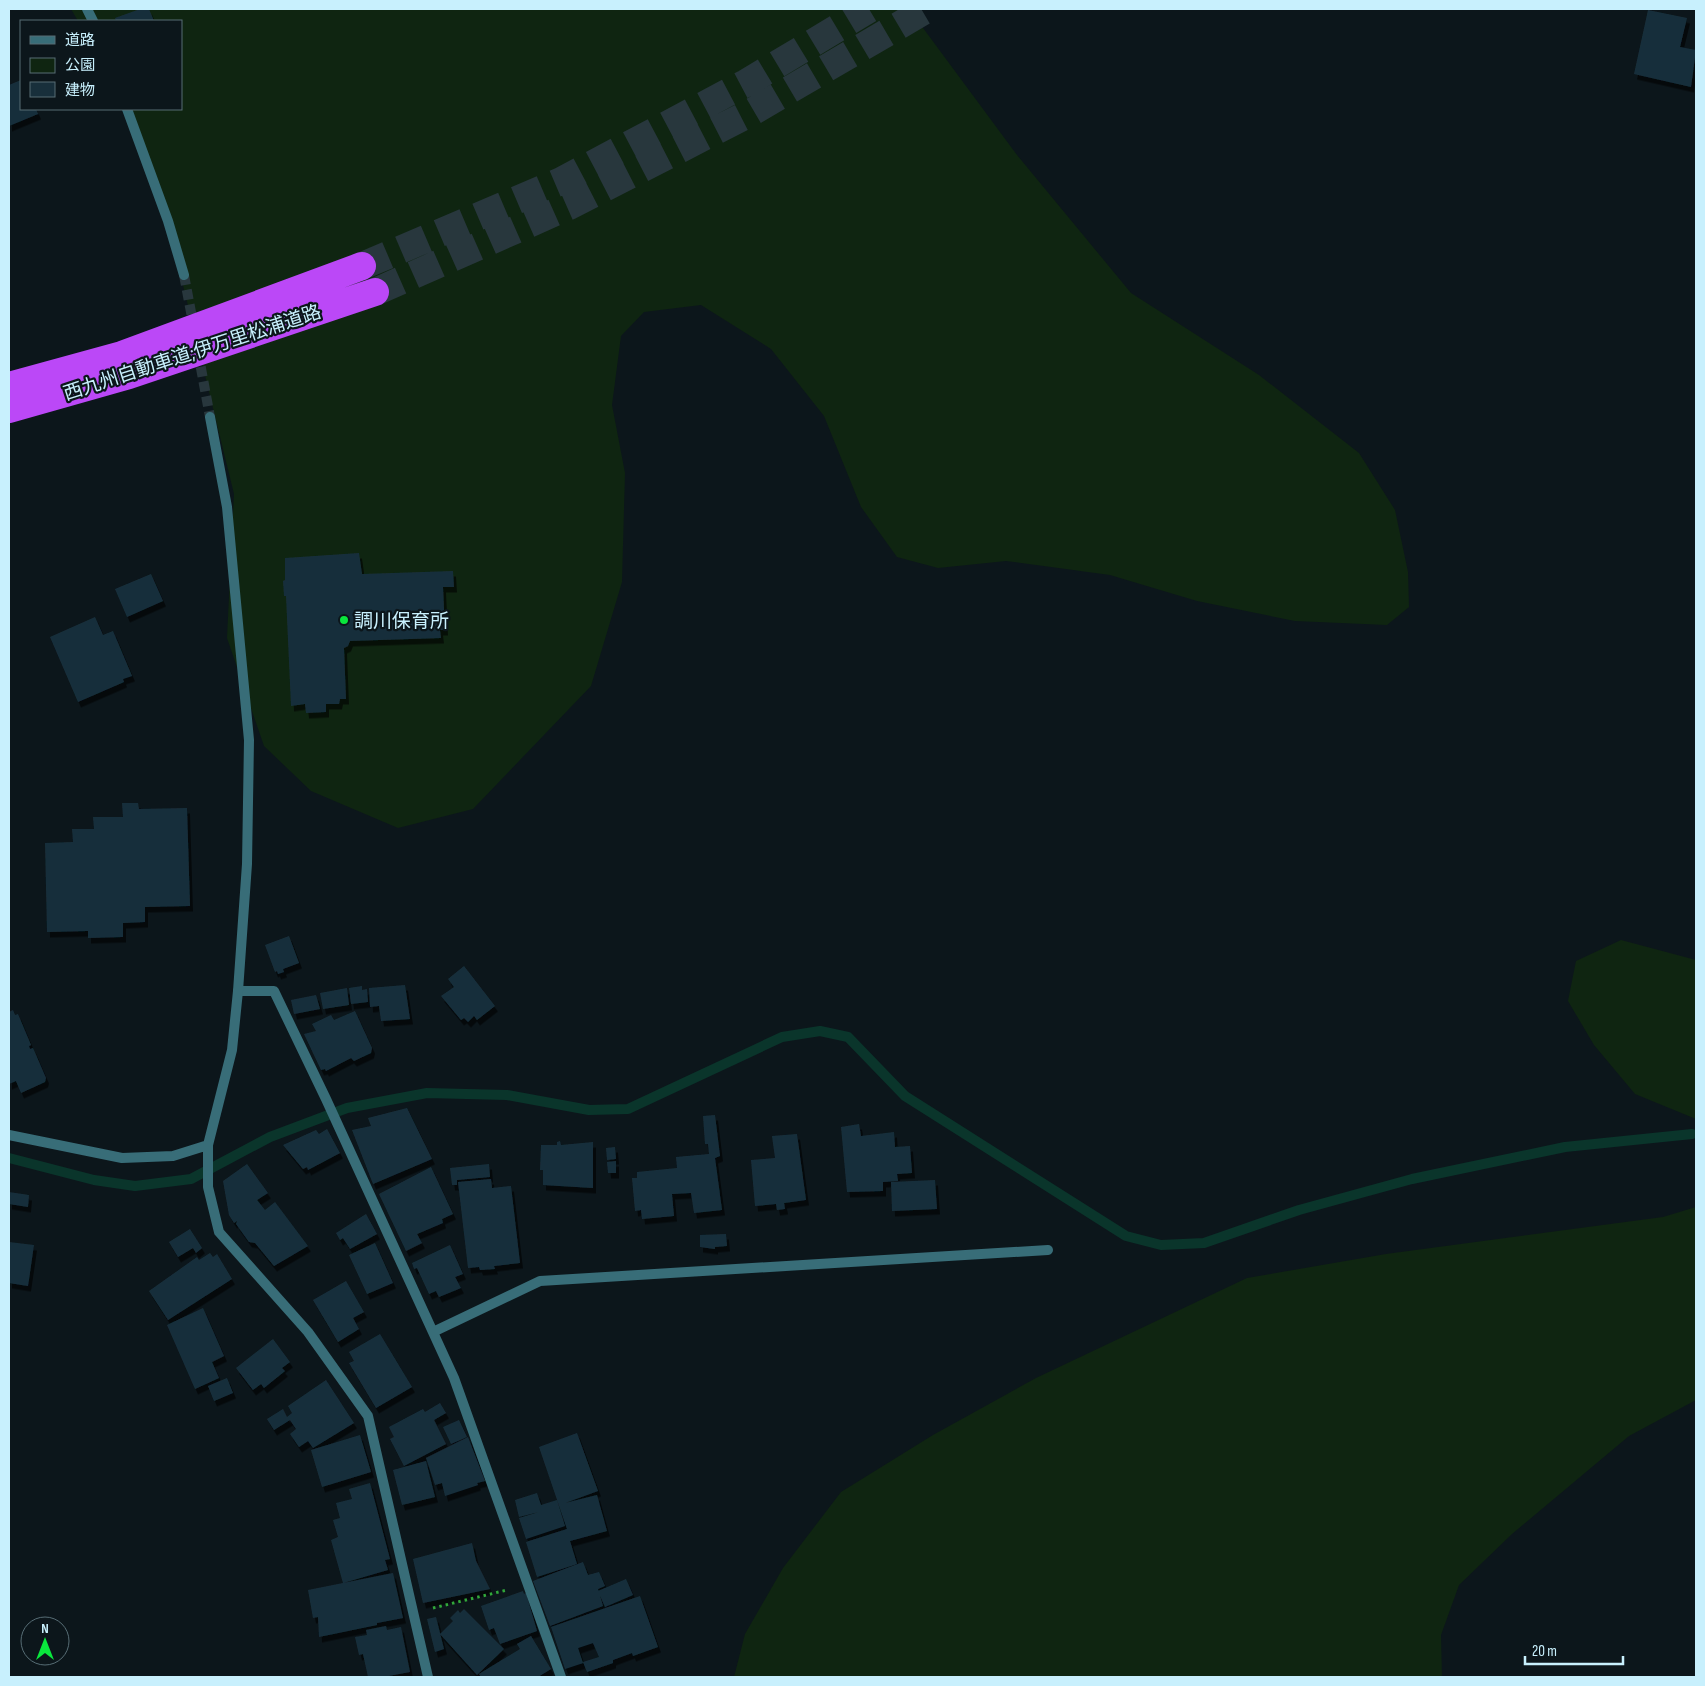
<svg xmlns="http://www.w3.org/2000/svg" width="1705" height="1686" viewBox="0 0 1705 1686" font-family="'Sofia Sans Condensed','Noto Sans JP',sans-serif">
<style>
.green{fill:#0f2511}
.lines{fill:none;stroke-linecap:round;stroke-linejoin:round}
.stream{stroke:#0a352b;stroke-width:10}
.building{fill:#182f3b;filter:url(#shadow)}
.minor-tunnel{stroke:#28373d;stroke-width:10;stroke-dasharray:10 5;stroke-linecap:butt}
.motorway-tunnel{stroke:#28373d;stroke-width:28;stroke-dasharray:28 14;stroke-linecap:butt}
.path{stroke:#31a73a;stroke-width:3;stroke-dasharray:2.5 4;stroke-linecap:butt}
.service{stroke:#386d78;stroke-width:10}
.minor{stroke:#386d78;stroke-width:10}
.motorway{stroke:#bb48f7;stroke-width:28}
.poi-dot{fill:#0ae73d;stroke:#0c161b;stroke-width:2}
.labels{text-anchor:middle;stroke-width:4.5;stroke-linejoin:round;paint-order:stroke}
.street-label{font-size:19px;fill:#c8f0fd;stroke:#0c161b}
.poi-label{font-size:19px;fill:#c8f0fd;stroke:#0c161b;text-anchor:start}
</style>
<defs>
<filter id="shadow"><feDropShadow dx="3" dy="5.5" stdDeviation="0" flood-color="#0009"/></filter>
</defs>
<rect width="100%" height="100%" fill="#0c161b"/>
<path class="green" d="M71,9H909L1017,155L1131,293L1259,375L1359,453L1395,510L1408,572L1409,607L1387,625L1295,621L1197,601L1110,575L1006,561L938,568L897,557L861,507L824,416L771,349L701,305L644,312L621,336L612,405L625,473L622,582L591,686L473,809L398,828L311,791L264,746L227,638L234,494L170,232L122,109H181V21H78Z
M1621,940L1696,960V1119L1635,1094L1594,1045L1568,1001L1576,961Z
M1696,1207V1400L1629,1436L1512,1534L1459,1585L1441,1635L1442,1677H734L745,1634L783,1568L841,1492L933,1435L1036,1378L1247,1278L1386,1254L1663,1217Z"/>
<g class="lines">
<path class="stream" d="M9,1158L94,1180L135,1186L191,1179L270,1137L347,1108L427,1093L507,1095L589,1110L628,1109L782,1037L820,1031L848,1037L905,1096L1126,1236L1161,1245L1204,1243L1299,1210L1412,1179L1565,1147L1692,1134"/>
</g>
<path class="building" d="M140,9H149L154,21H116L115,18Z
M1648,10L1687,18L1680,47L1696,50L1691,87L1634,74Z
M21,80V109H36L38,114L9,126V85Z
M359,553L362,574L453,571L454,587H443L445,630H440L441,638L350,641L348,646L344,648L346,699H340L339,704H326V712L306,713L305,704L291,706L286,596H284L283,581L285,580V558Z
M151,574L163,601L127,617L115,589Z
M95,617L103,635L113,631L132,676L123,679L124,682L78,702L50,637Z
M122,803H138L139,809L187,808L190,906L145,907V922L123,923V937L88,938V931L47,932L45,843L73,842L72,829H94L93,817H123Z
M289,936L299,963L283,969L284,972L278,974L277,971L275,972L265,945Z
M464,966L495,1006L477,1020L474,1016L468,1022L464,1018L461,1020L441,996L454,987L448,979Z
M405,985L410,1019L381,1021L379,1006L370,1007L369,988Z
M362,986V990L367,989L368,1002L351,1004L349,988Z
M347,988L349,1005L323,1009L320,993Z
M316,995L320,1009L294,1014L291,1000Z
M13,1010L15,1015L18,1014L31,1045L29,1046L30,1049L33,1048L46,1078L45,1082L21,1093L16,1081L9,1084V1012Z
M355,1011L372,1048L371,1053L354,1061L351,1058L326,1071L325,1069L321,1070L304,1034L316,1031L312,1024L331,1015L334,1020Z
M407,1108L432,1159L373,1184L352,1130L371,1126L368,1118Z
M715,1115L720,1156L715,1158L722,1210L694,1213L691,1193L672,1194L674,1216L642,1219L641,1210L635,1211L632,1178H637V1172L677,1168L676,1157L709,1154L708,1144H705L703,1116Z
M859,1124L861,1136L894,1132L895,1147L910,1146L912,1173L897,1174L898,1181L883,1182V1191L847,1192L841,1127Z
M327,1129L340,1153L308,1170L307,1167L303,1169L283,1145L316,1130L319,1134Z
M797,1134L806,1200L784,1203L785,1209L777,1210L776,1204L755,1206L751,1160L775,1158L772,1136Z
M560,1141L561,1145L593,1142V1188L543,1185V1170H540L541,1145H557V1142Z
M615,1147L616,1159L607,1160L606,1148Z
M616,1161V1173H608L607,1162Z
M247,1164L268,1193L257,1200L265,1210L275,1202L308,1246L274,1266L255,1243L249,1242L236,1224L237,1221L234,1223L229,1215L223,1181Z
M489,1164L490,1177L457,1180V1185H452L450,1168Z
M431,1167L453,1214L442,1219L443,1223L417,1234L422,1243L406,1251L379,1194Z
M491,1179L492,1188L511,1186L520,1263L494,1266L495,1269L480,1270L479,1267L468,1268L458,1182Z
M935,1180L937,1209L892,1211L891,1182Z
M9,1192L29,1195L28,1207L9,1204Z
M366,1214L377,1234L350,1249L343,1238L340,1240L336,1233Z
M190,1229L202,1248L196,1253L193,1248L178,1257L169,1242Z
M726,1234L727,1246L715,1247V1249L700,1247V1235Z
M9,1242L34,1245L28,1286L9,1283Z
M375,1243L393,1283L367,1294L349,1255Z
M450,1245L463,1274L455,1277L461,1288L439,1297L436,1291L429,1294L417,1268L414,1269L412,1263Z
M210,1253L213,1257L217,1254L232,1279L168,1320L149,1291L197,1257L199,1260Z
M346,1281L364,1312L353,1318L359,1329L338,1342L313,1300Z
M203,1308L224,1356L212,1362L219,1378L195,1389L167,1325Z
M380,1334L412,1387L376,1408L349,1363L354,1361L349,1352Z
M273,1339L290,1362L282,1368L285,1371L264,1388L261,1384L253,1390L236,1368Z
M227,1378L233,1393L214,1401L208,1386Z
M326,1380L354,1423L313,1448L308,1441L299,1447L290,1434L296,1429L290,1420L274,1430L267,1419L283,1409L287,1417L292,1413L288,1406Z
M440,1403L446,1413L434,1420L446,1444L404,1466L390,1439L394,1437L389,1427L423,1409L425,1412Z
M459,1420L467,1437L451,1444L443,1427Z
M577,1433L598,1491L565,1503L597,1495L607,1531L570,1541L577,1564L537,1577L526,1542L567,1529L539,1447Z
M360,1435L371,1472L322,1487L311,1450Z
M468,1437L485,1481L477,1483L478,1485L445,1496L442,1483L435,1485L426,1458Z
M426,1461L435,1497L402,1505L393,1470Z
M370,1483L390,1559L385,1560L388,1570L343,1583L331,1540L338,1537L333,1520L340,1518L336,1503L352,1499L349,1489Z
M537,1493L541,1505L557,1500L565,1526L526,1539L519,1518L539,1512L519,1517L515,1500Z
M472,1543L476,1561L490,1589L423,1603L413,1559Z
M583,1562L588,1575L599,1572L605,1586L598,1589L603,1606L550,1626L533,1581Z
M393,1573L403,1618L377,1623V1625L319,1637L318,1617L313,1618L308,1590Z
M626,1579L633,1595L605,1607L598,1591Z
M523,1591L524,1594L526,1593L537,1631L500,1644L494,1628L489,1630L481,1606Z
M640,1596L658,1647L633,1656L632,1653L613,1660V1663L587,1672L583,1662L599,1657L593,1643L578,1648L583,1663L565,1669L551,1627Z
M464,1609L504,1649L477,1675L440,1634L453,1621L450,1618L458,1610L460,1613Z
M436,1617L444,1649L435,1652L427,1619Z
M386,1626L387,1630L401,1627L410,1672L383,1677H368L363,1654L359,1655L355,1637L367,1635L366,1630Z
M531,1636L551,1669L538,1677H481L479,1674L520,1649L517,1644Z"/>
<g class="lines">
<path class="minor-tunnel" d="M184,275L194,328
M198,352L210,417"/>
<path class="motorway-tunnel" d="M362,266L561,181L746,83L869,9
M375,292L569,206L750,113L927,9"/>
<path class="path" d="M433,1608L507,1590"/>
<path class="service" d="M238,991H274L326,1099L454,1378L561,1677
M433,1332L540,1281L1048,1250"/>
<path class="minor" d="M87,9L93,21
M127,109L168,221L184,275
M210,417L227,507L249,740L247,864L238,991L232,1050L208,1145V1187L219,1232L308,1332L368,1416L428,1677
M9,1135L122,1158L173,1156L208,1145"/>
<path class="motorway" d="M9,386L122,355L362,266
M9,409L129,375L375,292"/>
</g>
<circle class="poi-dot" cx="344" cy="620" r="5"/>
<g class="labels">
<g class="street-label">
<text transform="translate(192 352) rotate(-18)" y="7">西九州自動車道;伊万里松浦道路</text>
</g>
<g class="poi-label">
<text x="354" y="627">調川保育所</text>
</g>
</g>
<rect width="1705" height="1686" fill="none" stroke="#c8f0fd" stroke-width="20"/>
<rect x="20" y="20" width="162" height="90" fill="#0c161b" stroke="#576d75"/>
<rect x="30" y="36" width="25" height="8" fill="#386d78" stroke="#576d75"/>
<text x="65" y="45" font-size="15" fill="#c8f0fd">道路</text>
<rect x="30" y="58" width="25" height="15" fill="#0f2511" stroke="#576d75"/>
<text x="65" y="70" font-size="15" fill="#c8f0fd">公園</text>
<rect x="30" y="82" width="25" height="15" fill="#182f3b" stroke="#576d75"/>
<text x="65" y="95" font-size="15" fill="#c8f0fd">建物</text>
<g transform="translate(45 1641)"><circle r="24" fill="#0c161b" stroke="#576d75"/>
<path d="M0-4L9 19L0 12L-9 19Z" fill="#0ae73d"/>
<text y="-8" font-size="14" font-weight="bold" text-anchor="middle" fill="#c8f0fd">N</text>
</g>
<path d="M1525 1656v8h98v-8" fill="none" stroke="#c8f0fd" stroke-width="2.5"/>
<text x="1532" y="1656" font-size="15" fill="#c8f0fd" stroke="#0c161b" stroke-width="4" paint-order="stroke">20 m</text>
</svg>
